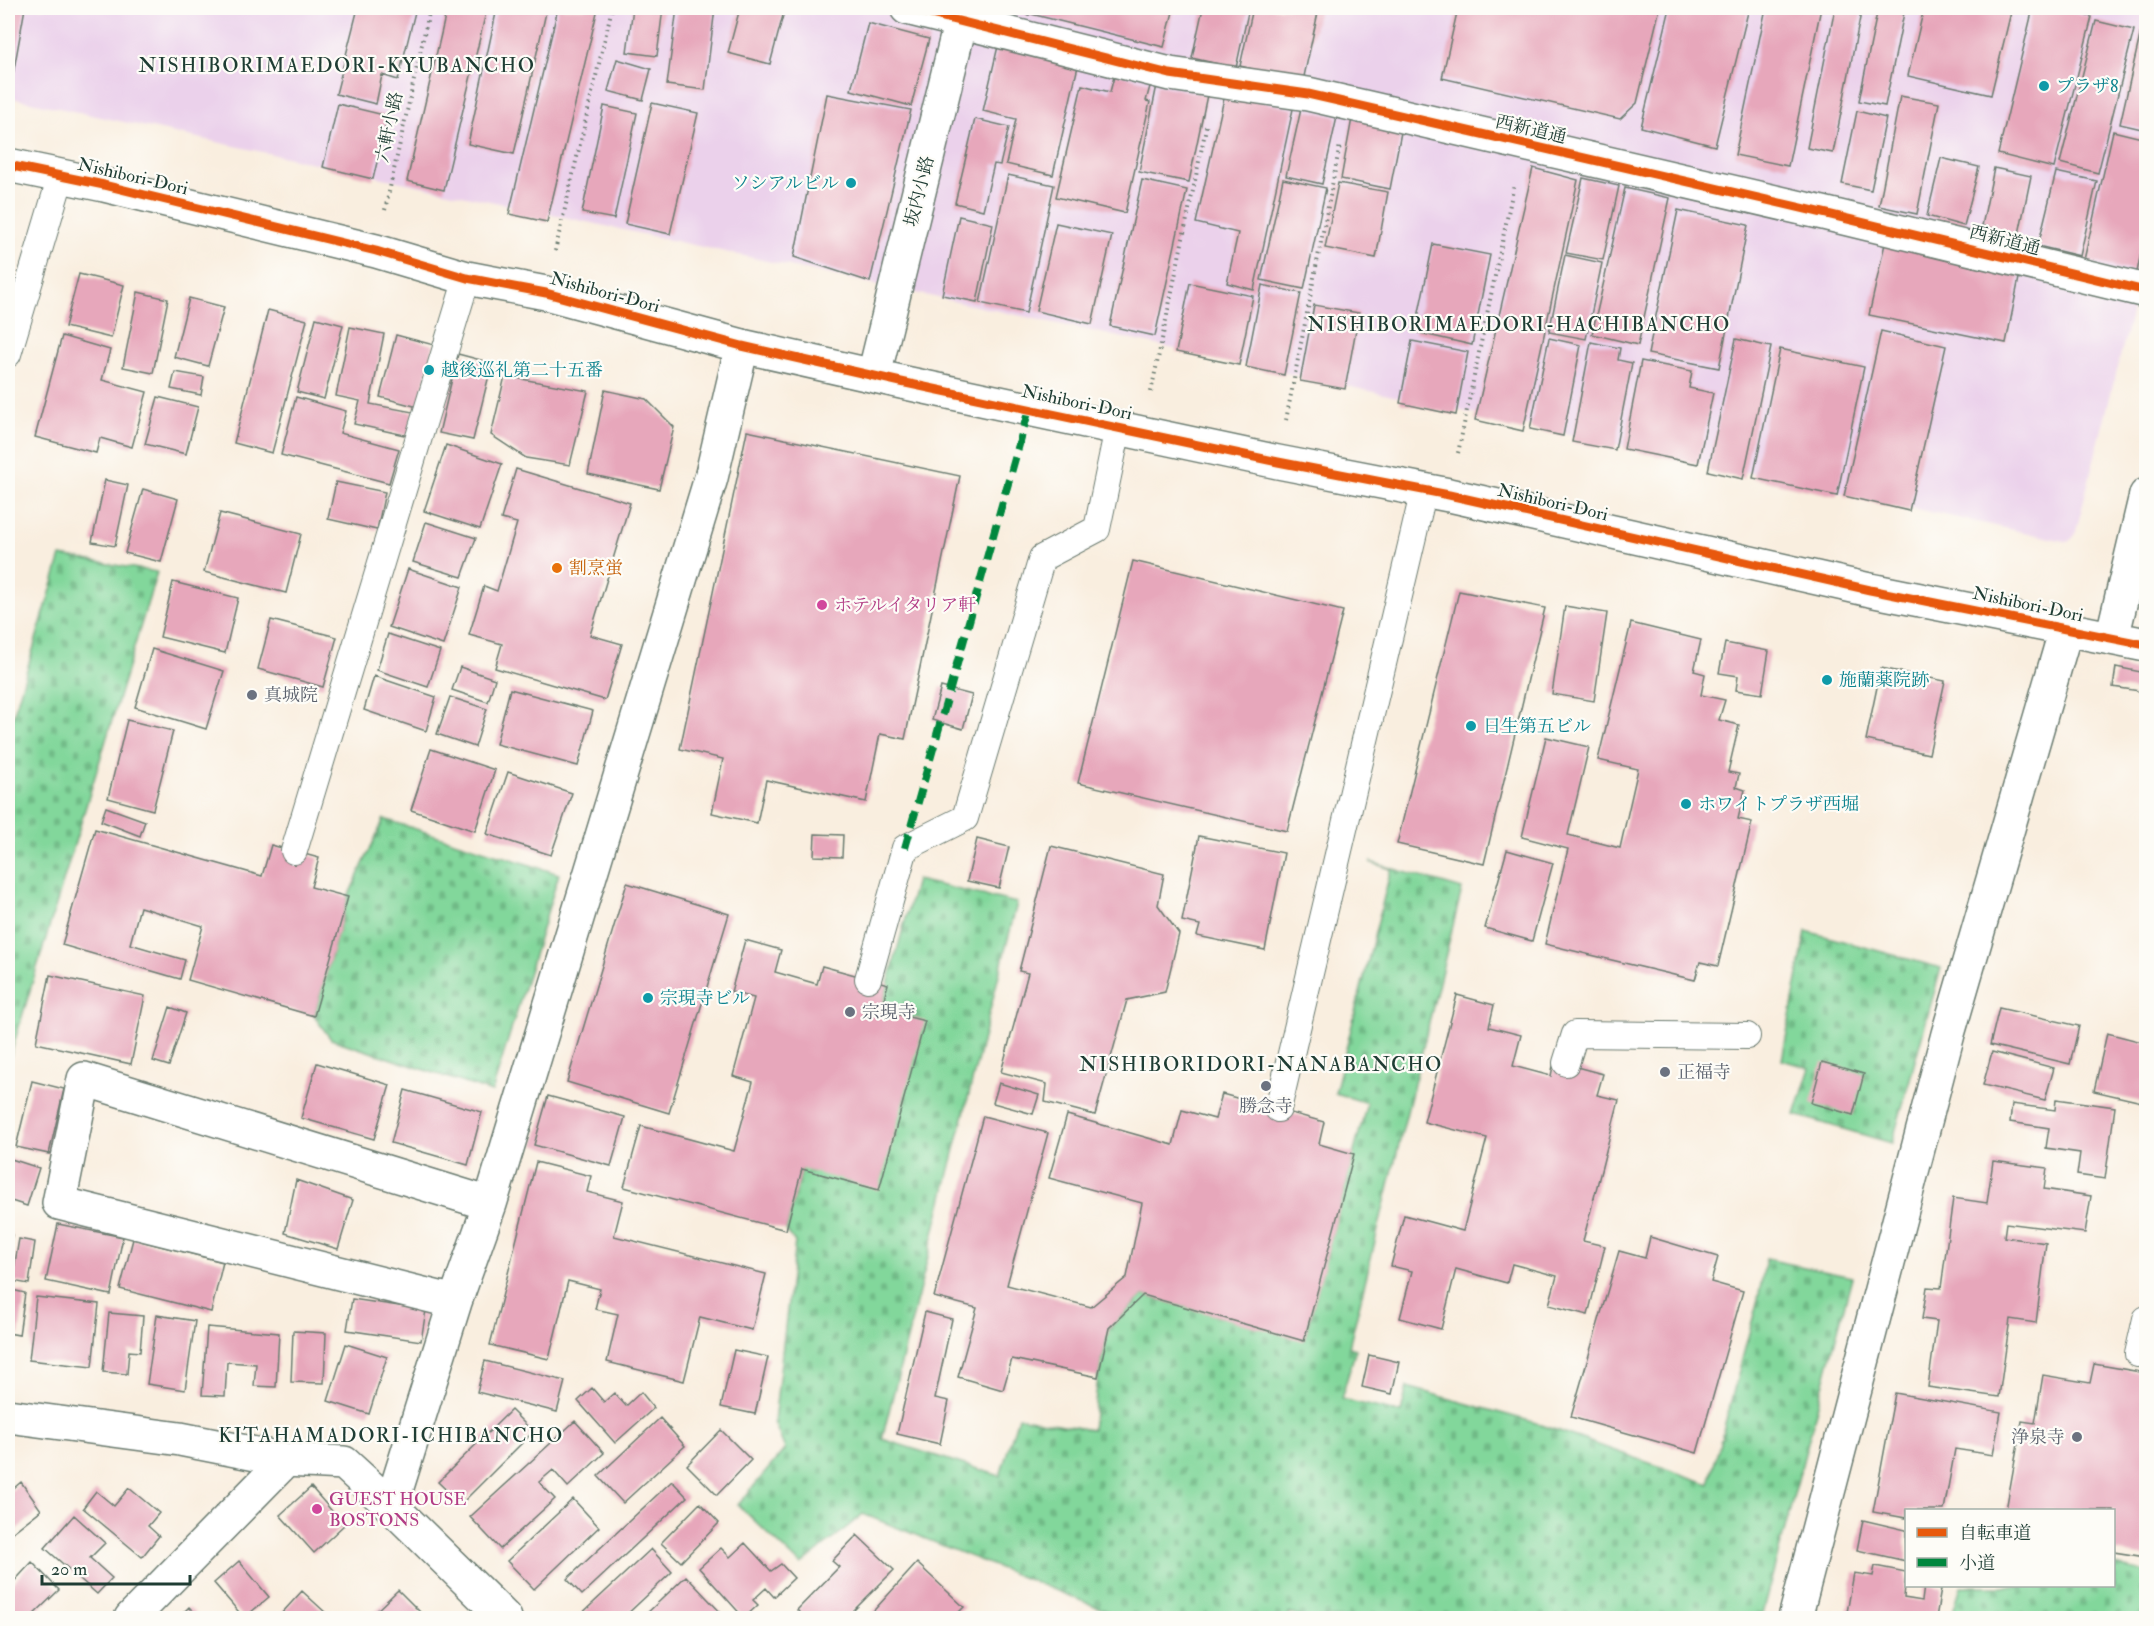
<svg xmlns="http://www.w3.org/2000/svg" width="2154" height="1626" viewBox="0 0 2154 1626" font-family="'IM FELL Double Pica','Noto Serif JP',serif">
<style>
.built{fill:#ebd1eb}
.cemetery{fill:url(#cemetery-stones);stroke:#508a68;stroke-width:1.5}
.building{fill:#e7a7bb}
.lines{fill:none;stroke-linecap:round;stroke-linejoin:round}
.lane-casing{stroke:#6b7b70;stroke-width:28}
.street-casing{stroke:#6b7b70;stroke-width:36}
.secondary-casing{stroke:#6b7b70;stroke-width:36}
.path{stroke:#6b7b70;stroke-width:4;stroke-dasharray:1.5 4.5;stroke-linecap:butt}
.lane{stroke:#fff;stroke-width:26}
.street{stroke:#fff;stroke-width:33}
.secondary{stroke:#fff;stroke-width:33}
.quiet{stroke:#00873e;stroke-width:8;stroke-dasharray:15 8;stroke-linecap:butt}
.cycleway-casing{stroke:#fdfcf7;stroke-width:13}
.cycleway{stroke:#e8590c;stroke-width:9}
.culture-dot{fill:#0f9aa8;stroke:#fdfcf7;stroke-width:2}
.food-dot{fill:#e8710a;stroke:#fdfcf7;stroke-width:2}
.hotel-dot{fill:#d1479c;stroke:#fdfcf7;stroke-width:2}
.worship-dot{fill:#6b7280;stroke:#fdfcf7;stroke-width:2}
.labels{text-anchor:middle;stroke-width:4.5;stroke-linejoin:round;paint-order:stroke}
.culture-label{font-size:18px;fill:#0d838f;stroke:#fdfcf7;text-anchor:start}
.street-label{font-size:18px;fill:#1f3d34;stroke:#fdfcf7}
.food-label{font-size:18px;fill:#c56008;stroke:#fdfcf7;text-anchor:start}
.hotel-label{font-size:18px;fill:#b23c85;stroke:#fdfcf7;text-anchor:start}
.worship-label{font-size:18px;fill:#5b616d;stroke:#fdfcf7;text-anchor:start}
.neighbourhood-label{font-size:20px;letter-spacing:1.5px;fill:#1f3d34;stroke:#fdfcf7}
</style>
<defs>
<pattern id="cemetery-stones" width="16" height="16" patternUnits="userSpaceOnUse" patternTransform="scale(1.5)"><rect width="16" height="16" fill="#82d79b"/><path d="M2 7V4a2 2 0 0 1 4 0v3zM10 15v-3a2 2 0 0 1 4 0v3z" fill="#70b986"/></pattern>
</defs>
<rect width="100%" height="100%" fill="#fdfcf7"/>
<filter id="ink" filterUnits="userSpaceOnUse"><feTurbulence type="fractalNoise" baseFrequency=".0167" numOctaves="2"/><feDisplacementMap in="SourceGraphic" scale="12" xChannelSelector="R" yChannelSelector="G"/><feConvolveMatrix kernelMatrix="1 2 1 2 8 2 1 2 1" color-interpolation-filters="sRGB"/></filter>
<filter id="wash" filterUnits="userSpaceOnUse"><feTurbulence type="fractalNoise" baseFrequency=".008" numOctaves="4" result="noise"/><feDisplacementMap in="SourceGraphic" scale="24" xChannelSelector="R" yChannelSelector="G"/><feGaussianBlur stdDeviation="1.35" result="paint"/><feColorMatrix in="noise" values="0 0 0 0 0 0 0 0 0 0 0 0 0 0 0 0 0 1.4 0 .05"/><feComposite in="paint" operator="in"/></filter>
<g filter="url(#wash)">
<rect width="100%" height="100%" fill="#f9eedf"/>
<path class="built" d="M8,8H2146V255L2075,535L2069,542L8,97Z"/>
<path class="cemetery" d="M61,556L157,572L8,1063V733Z
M384,819L559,874L492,1092L331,1039L314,1016L348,897Z
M1370,862L1462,889L1349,1347L1356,1349L1341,1399L1401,1413L1407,1387L1533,1422L1709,1484L1758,1299L1766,1259L1852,1277L1761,1618H1302L1289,1613L1286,1618H1125L863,1514L801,1565L738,1505L785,1449L774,1422L795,1242L786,1230L802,1169L881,1010L916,880L1017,903L882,1439L1000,1476L1018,1417L1092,1430L1098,1377L1109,1328L1143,1295L1304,1340L1367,1103L1335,1093L1391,869Z
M1806,931L1941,968L1892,1143L1795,1115L1810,1068L1782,1060Z
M2114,1566L2146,1572V1618H1951L1961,1586H2114Z"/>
<g id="blocks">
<path class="building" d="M8,8H25L11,86L8,85Z
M358,8H384L415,12L398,80L382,75L376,104L336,94Z
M447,8H487L444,190L407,181Z
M497,8H547L514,154L468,144Z
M558,8H598L547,222L509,214Z
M633,8H663L657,56L627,52Z
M677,8H715L705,90L667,85Z
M740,8H785L770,64L728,53Z
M1000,8H1031L1029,15Z
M1033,8H1174L1164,47L1031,14Z
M1203,8H1249L1236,68L1192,58Z
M1253,8H1319L1303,81L1240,66Z
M1458,8H1660L1637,103L1620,119L1442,78Z
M1670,8H1691L1709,12L1710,8H1749L1715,146L1641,127Z
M1766,8H1821L1788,166L1735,155Z
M1835,8H1862L1833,153L1807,148Z
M1878,8H1905L1885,106L1859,101Z
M1924,8H2012L1991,95L1908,76Z
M2033,8H2056L2092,17L2054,168L1998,154Z
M2096,21L2134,30L2098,173L2060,163Z
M868,23L929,39L911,106L851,90Z
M2142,27L2146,28V130L2120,124Z
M998,46L1078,66L1053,175L1006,164L1016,119L983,111Z
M617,59L651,69L643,100L608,91Z
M1115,73L1151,83L1146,101L1150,102L1125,213L1056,197L1082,85L1110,92Z
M1157,85L1207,95L1189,182L1139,172Z
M827,94L911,110L870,282L794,257Z
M1225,94L1293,109L1254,290L1227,283L1238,233L1196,223Z
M1900,96L1939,103L1917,214L1879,206Z
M652,103L698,113L670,234L625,224Z
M338,104L388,116L373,179L323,167Z
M604,106L637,113L614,219L582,213Z
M1301,109L1337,117L1322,184L1286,176Z
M1857,111L1886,118L1871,190L1842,184Z
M1352,118L1402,127L1390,189L1341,179Z
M975,119L1009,127L1000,165L994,164L983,210L955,203Z
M2113,131L2146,139V229L2137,272L2084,260Z
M1941,158L1979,167L1964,226L1927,216Z
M1533,168L1578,180L1523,431L1475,420Z
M1994,168L2031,176L2019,234L1982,226Z
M2056,172L2097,181L2080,256L2038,246Z
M1008,175L1054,185L1026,313L980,303Z
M1583,178L1619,186L1603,260L1566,253Z
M1283,179L1326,188L1304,289L1261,280Z
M1142,180L1187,190L1155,336L1110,326Z
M1338,183L1388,192L1376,258L1325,248Z
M1625,188L1670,198L1638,345L1592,334Z
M1678,210L1748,225L1719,368L1648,354Z
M959,216L993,224L977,302L942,295Z
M1056,223L1112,235L1092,324L1036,311Z
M1886,239L2021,268L2006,343L1869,315Z
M1433,244L1490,255L1472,345L1415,332Z
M1565,255L1602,263L1586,339L1549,332Z
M79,274L124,285L111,338L65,327Z
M1190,283L1253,296L1239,365L1176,352Z
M1262,285L1301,293L1284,375L1246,367Z
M138,292L168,299L153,373L123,367Z
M189,298L224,307L208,366L174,357Z
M1314,305L1359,313L1345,389L1300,381Z
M268,310L307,320L272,453L234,443Z
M316,318L343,325L324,399L297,392Z
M350,327L384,334L370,404L413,412L409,436L354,424L360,401L336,396Z
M1881,331L1946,346L1909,511L1844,496Z
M396,335L434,345L418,407L380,397Z
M62,336L110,350L102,380L147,392L132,447L100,438L96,453L35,437Z
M1549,338L1581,345L1563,436L1530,429Z
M1736,339L1771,347L1743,479L1708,471Z
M1412,341L1468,352L1456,415L1400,403Z
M1591,342L1620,348L1618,360L1632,363L1615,450L1572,442Z
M1780,349L1864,367L1837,496L1753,478Z
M458,354L492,363L473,440L439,433Z
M1641,361L1692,371L1689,388L1713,393L1698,464L1624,449Z
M175,372L204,377L201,395L171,389Z
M505,376L588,391L570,465L526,458L491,435Z
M605,390L646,399L674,427L659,489L588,474Z
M158,397L198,407L186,454L145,444Z
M296,397L346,411L340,433L399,449L389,483L281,455Z
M747,431L960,476L905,739L880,734L866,802L766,780L757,823L712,813L723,759L680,749Z
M446,445L502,464L480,529L424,511Z
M516,469L630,503L590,635L622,644L605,700L495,668L502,644L469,635L484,586L497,591L517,523L501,519Z
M105,480L128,485L115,546L92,542Z
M336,482L385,492L377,530L328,519Z
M143,489L178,499L161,562L125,553Z
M220,513L301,534L286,593L204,572Z
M426,522L476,538L462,577L413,562Z
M1133,561L1343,611L1287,831L1078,783Z
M408,569L462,587L443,645L389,627Z
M173,582L238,598L225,653L160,637Z
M1459,591L1545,608L1484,864L1397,844Z
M1565,606L1607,613L1594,701L1552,694Z
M271,620L337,637L323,687L258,669Z
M1631,623L1701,640L1694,671L1705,674L1701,695L1725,700L1719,720L1739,725L1728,772L1739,774L1736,787L1745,790L1738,819L1752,822L1718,966L1700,962L1695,980L1545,944L1568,849L1522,837L1546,737L1589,747L1568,835L1620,848L1638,769L1598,760Z
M388,634L440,651L428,687L377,670Z
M1725,643L1769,651L1762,694L1736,690L1738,676L1719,673Z
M152,649L224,671L206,729L135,707Z
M460,667L495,679L488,702L452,690Z
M2116,667L2146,673V692L2113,687Z
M1881,668L1945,681L1929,754L1866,740Z
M374,676L436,697L426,731L364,710Z
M941,687L972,695L963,729L932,720Z
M510,689L593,711L578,766L496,744Z
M450,697L487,709L475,747L437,734Z
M127,720L173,731L153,810L108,798Z
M431,749L495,770L475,831L411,810Z
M508,772L572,793L551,855L487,834Z
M106,807L145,821L140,836L101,821Z
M95,829L262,876L271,845L319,858L311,887L348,897L314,1016L188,980L203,926L140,907L130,944L185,960L180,979L62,945Z
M815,834L843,835L842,857L814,856Z
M1199,836L1284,853L1265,950L1197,936L1200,925L1182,921Z
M977,839L1009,847L999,888L967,881Z
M1051,846L1164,874L1158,905L1179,934L1165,992L1127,1000L1095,1115L1045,1102L1047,1084L1001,1072L1028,973L1019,971Z
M1507,850L1553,863L1532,941L1485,928Z
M627,883L729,914L669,1113L567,1082Z
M745,940L781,950L775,972L817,984L822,966L888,984L881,1010L925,1021L879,1190L802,1169L786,1230L624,1187L641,1126L734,1151L753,1082L733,1076L754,998L731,992Z
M50,975L145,996L131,1064L36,1043Z
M1457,995L1494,1005L1489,1027L1521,1035L1513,1066L1551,1076L1554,1061L1603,1074L1597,1095L1619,1100L1583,1241L1605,1246L1588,1315L1549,1305L1557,1276L1512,1264L1507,1283L1456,1269L1441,1329L1400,1318L1412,1271L1391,1266L1404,1215L1463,1231L1487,1138L1424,1122Z
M170,1007L186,1013L169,1066L153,1061Z
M1999,1008L2079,1026L2070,1064L1990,1045Z
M2107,1033L2146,1043V1103L2094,1091Z
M1992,1052L2054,1068L2045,1100L1983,1085Z
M1822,1062L1864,1074L1853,1115L1811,1103Z
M317,1063L390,1085L374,1139L301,1118Z
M32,1081L64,1089L49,1154L16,1147Z
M999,1083L1039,1095L1033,1114L993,1103Z
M405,1090L482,1112L468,1165L391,1143Z
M1222,1094L1324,1122L1319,1144L1354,1154L1304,1341L1143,1295L1109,1328L1098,1377L1012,1359L1003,1390L958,1377L977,1308L934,1297L983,1116L1048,1133L1007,1285L1091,1307L1127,1277L1142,1203L1049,1178L1067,1115L1173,1145L1182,1110L1215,1119Z
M548,1096L625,1117L611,1166L534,1145Z
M2056,1099L2115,1107L2105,1179L2077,1175L2080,1153L2046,1148L2049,1128L2010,1122L2012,1104L2055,1110Z
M8,1158L39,1168L27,1206L8,1200Z
M1993,1161L2047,1168L2044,1189L2091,1196L2085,1233L2006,1223L2004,1237L2046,1243L2036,1323L2010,1319L1999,1397L1928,1387L1937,1321L1922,1319L1927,1287L1941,1288L1953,1198L1987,1203Z
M536,1162L591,1176L587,1192L623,1201L614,1236L766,1274L752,1330L700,1317L684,1381L607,1362L618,1314L595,1309L600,1289L568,1281L549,1359L490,1345Z
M296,1180L353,1200L338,1249L285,1233Z
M58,1224L123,1237L111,1295L46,1281Z
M8,1234L12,1235L8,1251Z
M1650,1237L1718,1257L1711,1282L1743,1291L1697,1453L1571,1417L1619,1251L1645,1258Z
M19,1239L35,1242L29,1284L12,1281Z
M133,1239L223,1262L211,1312L120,1289Z
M8,1289L25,1293L19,1335L8,1333Z
M36,1297L99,1304L92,1367L29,1360Z
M352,1299L426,1310L421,1341L347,1330Z
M925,1312L952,1319L935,1398L949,1401L940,1444L897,1434Z
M109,1313L143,1316L140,1352L129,1351L127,1374L103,1372Z
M157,1315L195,1321L185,1390L147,1384Z
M207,1327L279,1333L276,1387L254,1386L256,1364L227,1362L225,1396L202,1395Z
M293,1331L326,1333L324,1383L291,1382Z
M346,1344L387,1357L369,1414L328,1401Z
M734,1350L768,1357L755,1414L721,1407Z
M1369,1355L1399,1362L1392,1394L1362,1387Z
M485,1361L565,1381L557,1412L477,1392Z
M2094,1364L2146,1373V1557L2114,1552V1510H2006L2022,1421L2035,1423L2043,1375L2090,1383Z
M592,1388L604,1402L614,1393L626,1406L641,1392L654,1408L615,1443L578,1401Z
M1895,1393L2001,1412L1993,1455L1955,1449L1944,1510H1906V1518L1873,1512Z
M511,1410L533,1432L461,1504L438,1482Z
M660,1418L685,1446L623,1503L598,1476Z
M575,1421L604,1453L568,1487L553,1470L539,1482L555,1499L500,1549L470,1517Z
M721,1430L751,1460L717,1495L687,1465Z
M672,1481L687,1497L582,1595L567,1579Z
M21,1482L41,1510L8,1536V1493Z
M311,1487L344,1525L314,1553L280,1515Z
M129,1488L159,1513L148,1526L159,1536L142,1557L83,1508L96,1491L114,1506Z
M573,1499L599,1527L534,1589L507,1561Z
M700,1503L719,1523L681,1562L661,1543Z
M74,1515L105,1543L90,1558L112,1578L97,1594L45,1548Z
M1863,1520L1906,1530V1561L1857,1550Z
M857,1535L894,1570L846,1618H805L797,1610L839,1567L832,1561Z
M745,1543L771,1571L781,1564L794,1578L774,1597L766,1588L753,1600L758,1605L744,1618L699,1568L721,1548L730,1557Z
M651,1549L672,1572L623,1618H577Z
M239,1561L269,1597L244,1618L214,1583Z
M32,1562L59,1590L30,1618H8V1588Z
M917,1563L964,1607L953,1618H867Z
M1875,1566L1906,1572L1904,1598L1922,1601L1924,1586L1941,1589L1936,1618H1846L1854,1573L1873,1576Z
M686,1576L726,1618H642Z
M398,1590L421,1613L416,1618H369Z
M302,1591L326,1613L322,1618H288L282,1613Z
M189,1607L200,1618H178Z"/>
</g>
</g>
<g filter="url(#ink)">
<use href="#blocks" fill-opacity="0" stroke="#6b7b70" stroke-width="1.5"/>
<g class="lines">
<defs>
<path id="lane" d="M8,354L61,176
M294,851L467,278
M868,979L905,848L965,818L1042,558L1097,529L1118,428
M1566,1063L1575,1034L1747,1036
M1278,1109L1424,490
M2138,1354L2146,1319"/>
<path id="street" d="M907,8L1170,74L1308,94L1823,213L2146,291
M874,375L964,8
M455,1302L59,1203L84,1079L490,1204
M8,1416L180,1439L286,1460L344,1463L391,1506L455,1302L490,1204L711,478L742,346
M131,1618L286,1460
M1795,1618L1948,1034L2066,629"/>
<path id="secondary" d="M8,165L104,185L376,251L467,278L546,293L742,346L901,382L1278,462L1449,495L1870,590L2146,645
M2112,638L2146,495
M391,1506L505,1618"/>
</defs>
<use href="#lane" class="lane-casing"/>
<use href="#street" class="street-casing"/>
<use href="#secondary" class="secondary-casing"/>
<path class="path" d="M385,210L430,8
M555,251L612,8
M1151,392L1207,123
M1286,420L1340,145
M1458,453L1514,185"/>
<use href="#lane" class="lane"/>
<use href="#street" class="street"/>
<use href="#secondary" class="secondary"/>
<path class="quiet" d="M905,848L1029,409"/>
<defs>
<path id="cycleway" d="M907,8L1170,74L1308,94L1823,213L2146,291
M8,165L104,185L376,251L467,278L546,293L742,346L901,382L1278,462L1449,495L1870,590L2146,645"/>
</defs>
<use href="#cycleway" class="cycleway-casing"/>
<use href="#cycleway" class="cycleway"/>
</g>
</g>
<g class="culture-dot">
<circle cx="2044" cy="86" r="6"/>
<circle cx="851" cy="183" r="6"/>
<circle cx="429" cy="370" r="6"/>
<circle cx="1827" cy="680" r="6"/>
<circle cx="1471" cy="726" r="6"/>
<circle cx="1686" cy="804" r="6"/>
<circle cx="648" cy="998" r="6"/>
</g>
<circle class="food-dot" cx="557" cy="568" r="6"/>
<g class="hotel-dot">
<circle cx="822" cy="605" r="6"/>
<circle cx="317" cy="1509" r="6"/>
</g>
<g class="worship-dot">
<circle cx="252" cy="695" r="6"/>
<circle cx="850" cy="1012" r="6"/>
<circle cx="1665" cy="1072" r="6"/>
<circle cx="1266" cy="1086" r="6"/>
<circle cx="2077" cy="1437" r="6"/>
</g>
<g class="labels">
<g class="culture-label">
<text x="2056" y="92">プラザ8</text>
<text x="839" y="189" text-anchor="end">ソシアルビル</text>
<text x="441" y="376">越後巡礼第二十五番</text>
<text x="1839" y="686">施蘭薬院跡</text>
<text x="1483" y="732">日生第五ビル</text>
<text x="1698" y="810">ホワイトプラザ西堀</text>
<text x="660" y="1004">宗現寺ビル</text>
</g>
<g class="street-label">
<text transform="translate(389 127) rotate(-78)" y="6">六軒小路</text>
<text transform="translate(1531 129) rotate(13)" y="6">西新道通</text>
<text transform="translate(133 176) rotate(13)" y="6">Nishibori-Dori</text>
<text transform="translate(919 191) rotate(-76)" y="6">坂内小路</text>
<text transform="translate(2005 240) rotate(14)" y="6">西新道通</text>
<text transform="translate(605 292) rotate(15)" y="6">Nishibori-Dori</text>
<text transform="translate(1077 402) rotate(12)" y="6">Nishibori-Dori</text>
<text transform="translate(1553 502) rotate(13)" y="6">Nishibori-Dori</text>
<text transform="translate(2028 604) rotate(12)" y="6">Nishibori-Dori</text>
</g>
<g class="food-label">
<text x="569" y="574">割烹蛍</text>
</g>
<g class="hotel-label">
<text x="834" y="611">ホテルイタリア軒</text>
<text x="329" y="1505">GUEST HOUSE<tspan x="329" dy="21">BOSTONS</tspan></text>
</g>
<g class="worship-label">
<text x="264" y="701">真城院</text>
<text x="862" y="1018">宗現寺</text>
<text x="1677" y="1078">正福寺</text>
<text x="1266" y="1112" text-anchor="middle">勝念寺</text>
<text x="2065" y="1443" text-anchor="end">浄泉寺</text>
</g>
<g class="neighbourhood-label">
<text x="337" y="72">NISHIBORIMAEDORI-KYUBANCHO</text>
<text x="1519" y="331">NISHIBORIMAEDORI-HACHIBANCHO</text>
<text x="1261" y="1071">NISHIBORIDORI-NANABANCHO</text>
<text x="391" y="1442">KITAHAMADORI-ICHIBANCHO</text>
</g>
</g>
<rect width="2154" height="1626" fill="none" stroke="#fdfcf7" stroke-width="30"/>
<rect x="1905" y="1509" width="210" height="78" fill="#fdfcf7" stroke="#a4b0a9" stroke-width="1.5"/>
<rect x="1917" y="1528" width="30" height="9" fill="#e8590c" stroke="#a4b0a9" stroke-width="1.5"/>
<text x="1959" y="1539" font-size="18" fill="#1f3d34">自転車道</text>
<rect x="1917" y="1558" width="30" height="9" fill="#00873e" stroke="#a4b0a9" stroke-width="1.5"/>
<text x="1959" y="1569" font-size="18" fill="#1f3d34">小道</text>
<path d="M42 1575v9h148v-9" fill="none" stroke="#1f3d34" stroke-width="3"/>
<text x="51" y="1575" font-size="18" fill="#1f3d34" stroke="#fdfcf7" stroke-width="4.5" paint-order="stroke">20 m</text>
</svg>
